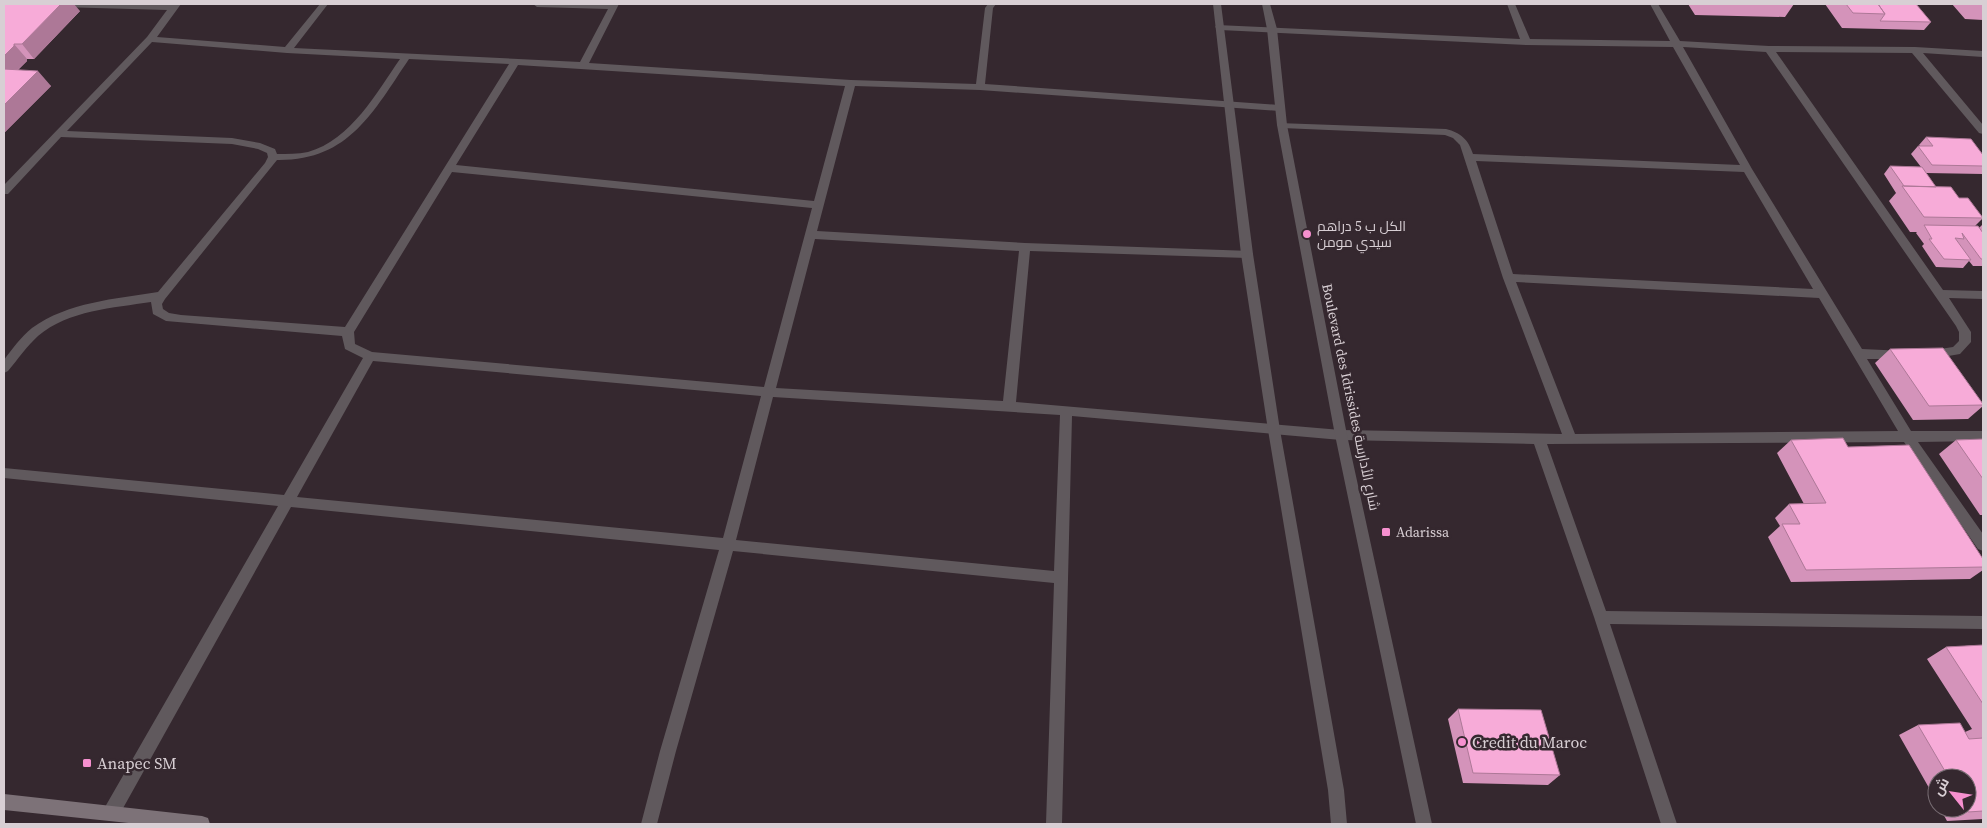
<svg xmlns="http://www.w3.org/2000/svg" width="1987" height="828" viewBox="0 0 1987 828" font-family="'Source Serif 4',Cairo,serif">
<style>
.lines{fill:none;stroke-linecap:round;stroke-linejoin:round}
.minor{fill:#60595d;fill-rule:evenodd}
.tertiary{fill:#60595d;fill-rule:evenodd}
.secondary{fill:#7d7278;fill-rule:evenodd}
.wall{fill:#d493ba}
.shaded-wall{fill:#ad7897}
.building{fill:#f7abd8;stroke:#ad7897}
.poi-dot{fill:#f690cf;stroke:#35282f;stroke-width:2}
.labels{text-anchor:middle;stroke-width:5;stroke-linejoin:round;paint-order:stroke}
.poi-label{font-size:14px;fill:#d8cfd4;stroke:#35282f;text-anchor:start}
.street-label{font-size:14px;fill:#d8cfd4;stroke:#35282f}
.near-poi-label{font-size:16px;fill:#d8cfd4;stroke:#35282f;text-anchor:start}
</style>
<rect width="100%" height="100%" fill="#35282f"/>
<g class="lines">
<path class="minor" d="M55,4H181L157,37L285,47L320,4H328L294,48L580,62L608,9L537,7L533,4H619L589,63L851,80L976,84L985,8L988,4H996L993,8L985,84L1279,105L1284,108L1279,111L980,90L855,86L817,231L1025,243L1251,251L1253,254L1247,258L1030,251L1016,402L1341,430L1562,434L1503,278L1460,145L1453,138L1445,135L1282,128L1277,125L1278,123L1446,129C1461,133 1468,139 1473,154L1740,165L1673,47L1526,45L1220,30L1215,27L1217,25L1520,39L1507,4H1515L1530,39L1670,41L1650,4H1658L1680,41L1769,46L1915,47L1983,51V57L1923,53L1983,125V134L1979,133L1912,53L1776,52L1943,290L1983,291V299L1949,298L1971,332V342L1960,354L1931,359L1927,357L1925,354L1927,351L1953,347L1959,341V332L1956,326L1766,52L1683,47L1752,169L1862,349L1905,351L1907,354L1905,357L1901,359H1867L1911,431H1983V441L1918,442L1983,534V551L1978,549L1904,442L1547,444L1606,611L1983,616V629L1610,624L1677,824H1661L1594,617L1534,444L1341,440L1072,416L1062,824H1046L1054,583L733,551L676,751L657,824H641L660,751L719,550L291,507L117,819L111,821L105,819L103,813L105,807L278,506L4,478V468L284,495L363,358L345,349L342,336L166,321L153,314L151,302C113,308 69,310 38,336C27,346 18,359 8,371L4,373V360C12,349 21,337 32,328C68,302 115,299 158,292L265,163L268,157L267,153L258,149L232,144L61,137L8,194H4V185L147,37L167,10L59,7ZM152,42L287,53L400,59C377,92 351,140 308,152C298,154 287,154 277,154L275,149L260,143L232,138L67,131ZM409,59L509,64L345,327L181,315L169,313L163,309L162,304L165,299L277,160C349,161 373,112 409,59ZM518,65L845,86L814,201L456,165ZM1476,161L1744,172L1813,289L1513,274ZM452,172L812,208L764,387L372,352L355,344L354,332ZM815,239L1019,251L1003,401L776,388ZM1516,282L1819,298L1898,431L1575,434ZM373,361L761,396L723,538L297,497ZM773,397L1060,415L1054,571L736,540Z"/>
<path class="tertiary" d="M1213,4H1221L1253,254L1280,430L1344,790L1347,824H1331L1328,790L1268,430L1241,254Z
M1262,4H1270L1277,29L1287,125L1347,435L1432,824H1416L1335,435L1277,125L1267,29Z"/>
<path class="secondary" d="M4,794L202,816L208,818L210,824H138L4,810Z"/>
</g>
<path class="wall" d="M4,4L80,11L34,59H27V61L18,70L51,86L4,133Z
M1688,4H1794L1785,17L1695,15Z
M1825,4H1916L1931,22L1924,30L1842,28Z
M1952,4H1983V20L1965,19Z
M1926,137L1983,155V174L1926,173L1936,187L1959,198L1983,218L1975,226L1979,228L1983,224V266H1973L1969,261L1963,268L1936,267L1922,246L1924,244L1916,233L1917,232H1910L1889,201L1896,193L1884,174L1890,166L1921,167L1911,154L1918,146H1920L1919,145Z
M1890,349L1983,405V406L1968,419L1913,420L1875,363Z
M1983,439V515H1980L1939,454L1956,440Z
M1791,440L1848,447L1983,559V570L1970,579L1791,582L1768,537L1780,526L1775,518L1789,504H1804L1777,453Z
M1983,645V819L1947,821L1940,808H1967V778H1937V802L1899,735L1918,725L1965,732L1972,729L1927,659L1946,647Z
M1458,709L1560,775L1548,785L1463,783L1448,719Z"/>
<path class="shaded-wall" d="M61,4H74L80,11L34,59L22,44Z
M14,44L27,59V61L13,74L4,81V56Z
M38,71L51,86L4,133V105Z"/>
<path class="building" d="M4,4H61L22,44H14V46L4,56Z
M1846,4H1878L1885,14L1853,13Z
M1878,4H1916L1931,22L1880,21L1885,14Z
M4,69L38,71L4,105Z
M1926,137L1971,139L1983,155V166L1932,165L1918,146H1933Z
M1890,166L1922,167L1936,187L1904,186Z
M1902,186L1951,187L1959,198H1968L1983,218L1924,217Z
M1924,225L1978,226L1983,233V259H1981L1962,233L1964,239L1955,238L1971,260L1944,259L1929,239H1932Z
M1943,348L1983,404V405L1929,406L1890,349Z
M1843,438L1848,447L1909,445L1983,559V567L1806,570L1782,524H1800L1789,504L1826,503L1791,440Z
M1983,439V479L1956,440Z
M1983,645V704L1946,647Z
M1458,709L1541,710L1560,775L1473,773Z
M1960,723L1969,739L1983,738V811L1968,812L1966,808H1967V778H1949L1918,725Z"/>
<g class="poi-dot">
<circle cx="1307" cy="234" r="5"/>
<rect x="1381" y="527" width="10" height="10" rx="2.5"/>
<circle cx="1462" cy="742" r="5"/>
<rect x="82" y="758" width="10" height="10" rx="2.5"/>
</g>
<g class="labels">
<g class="poi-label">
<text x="1317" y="231">الكل ب 5 دراهم<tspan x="1317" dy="16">سيدي مومن</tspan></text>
<text x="1396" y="537">Adarissa</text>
</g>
<g class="street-label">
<text transform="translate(1351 397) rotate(78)" y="5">Boulevard des Idrissides شارع الأدارسة</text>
</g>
<g class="near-poi-label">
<text x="1472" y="748">Credit du Maroc</text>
<text x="97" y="769">Anapec SM</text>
</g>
</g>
<rect width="1987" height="828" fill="none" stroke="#d8cfd4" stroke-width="10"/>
<g transform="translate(1952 793) rotate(300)"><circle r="24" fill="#35282f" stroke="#766b71"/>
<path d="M0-4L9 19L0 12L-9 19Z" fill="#f690cf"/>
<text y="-8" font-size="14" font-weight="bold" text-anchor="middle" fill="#d8cfd4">ش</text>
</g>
</svg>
